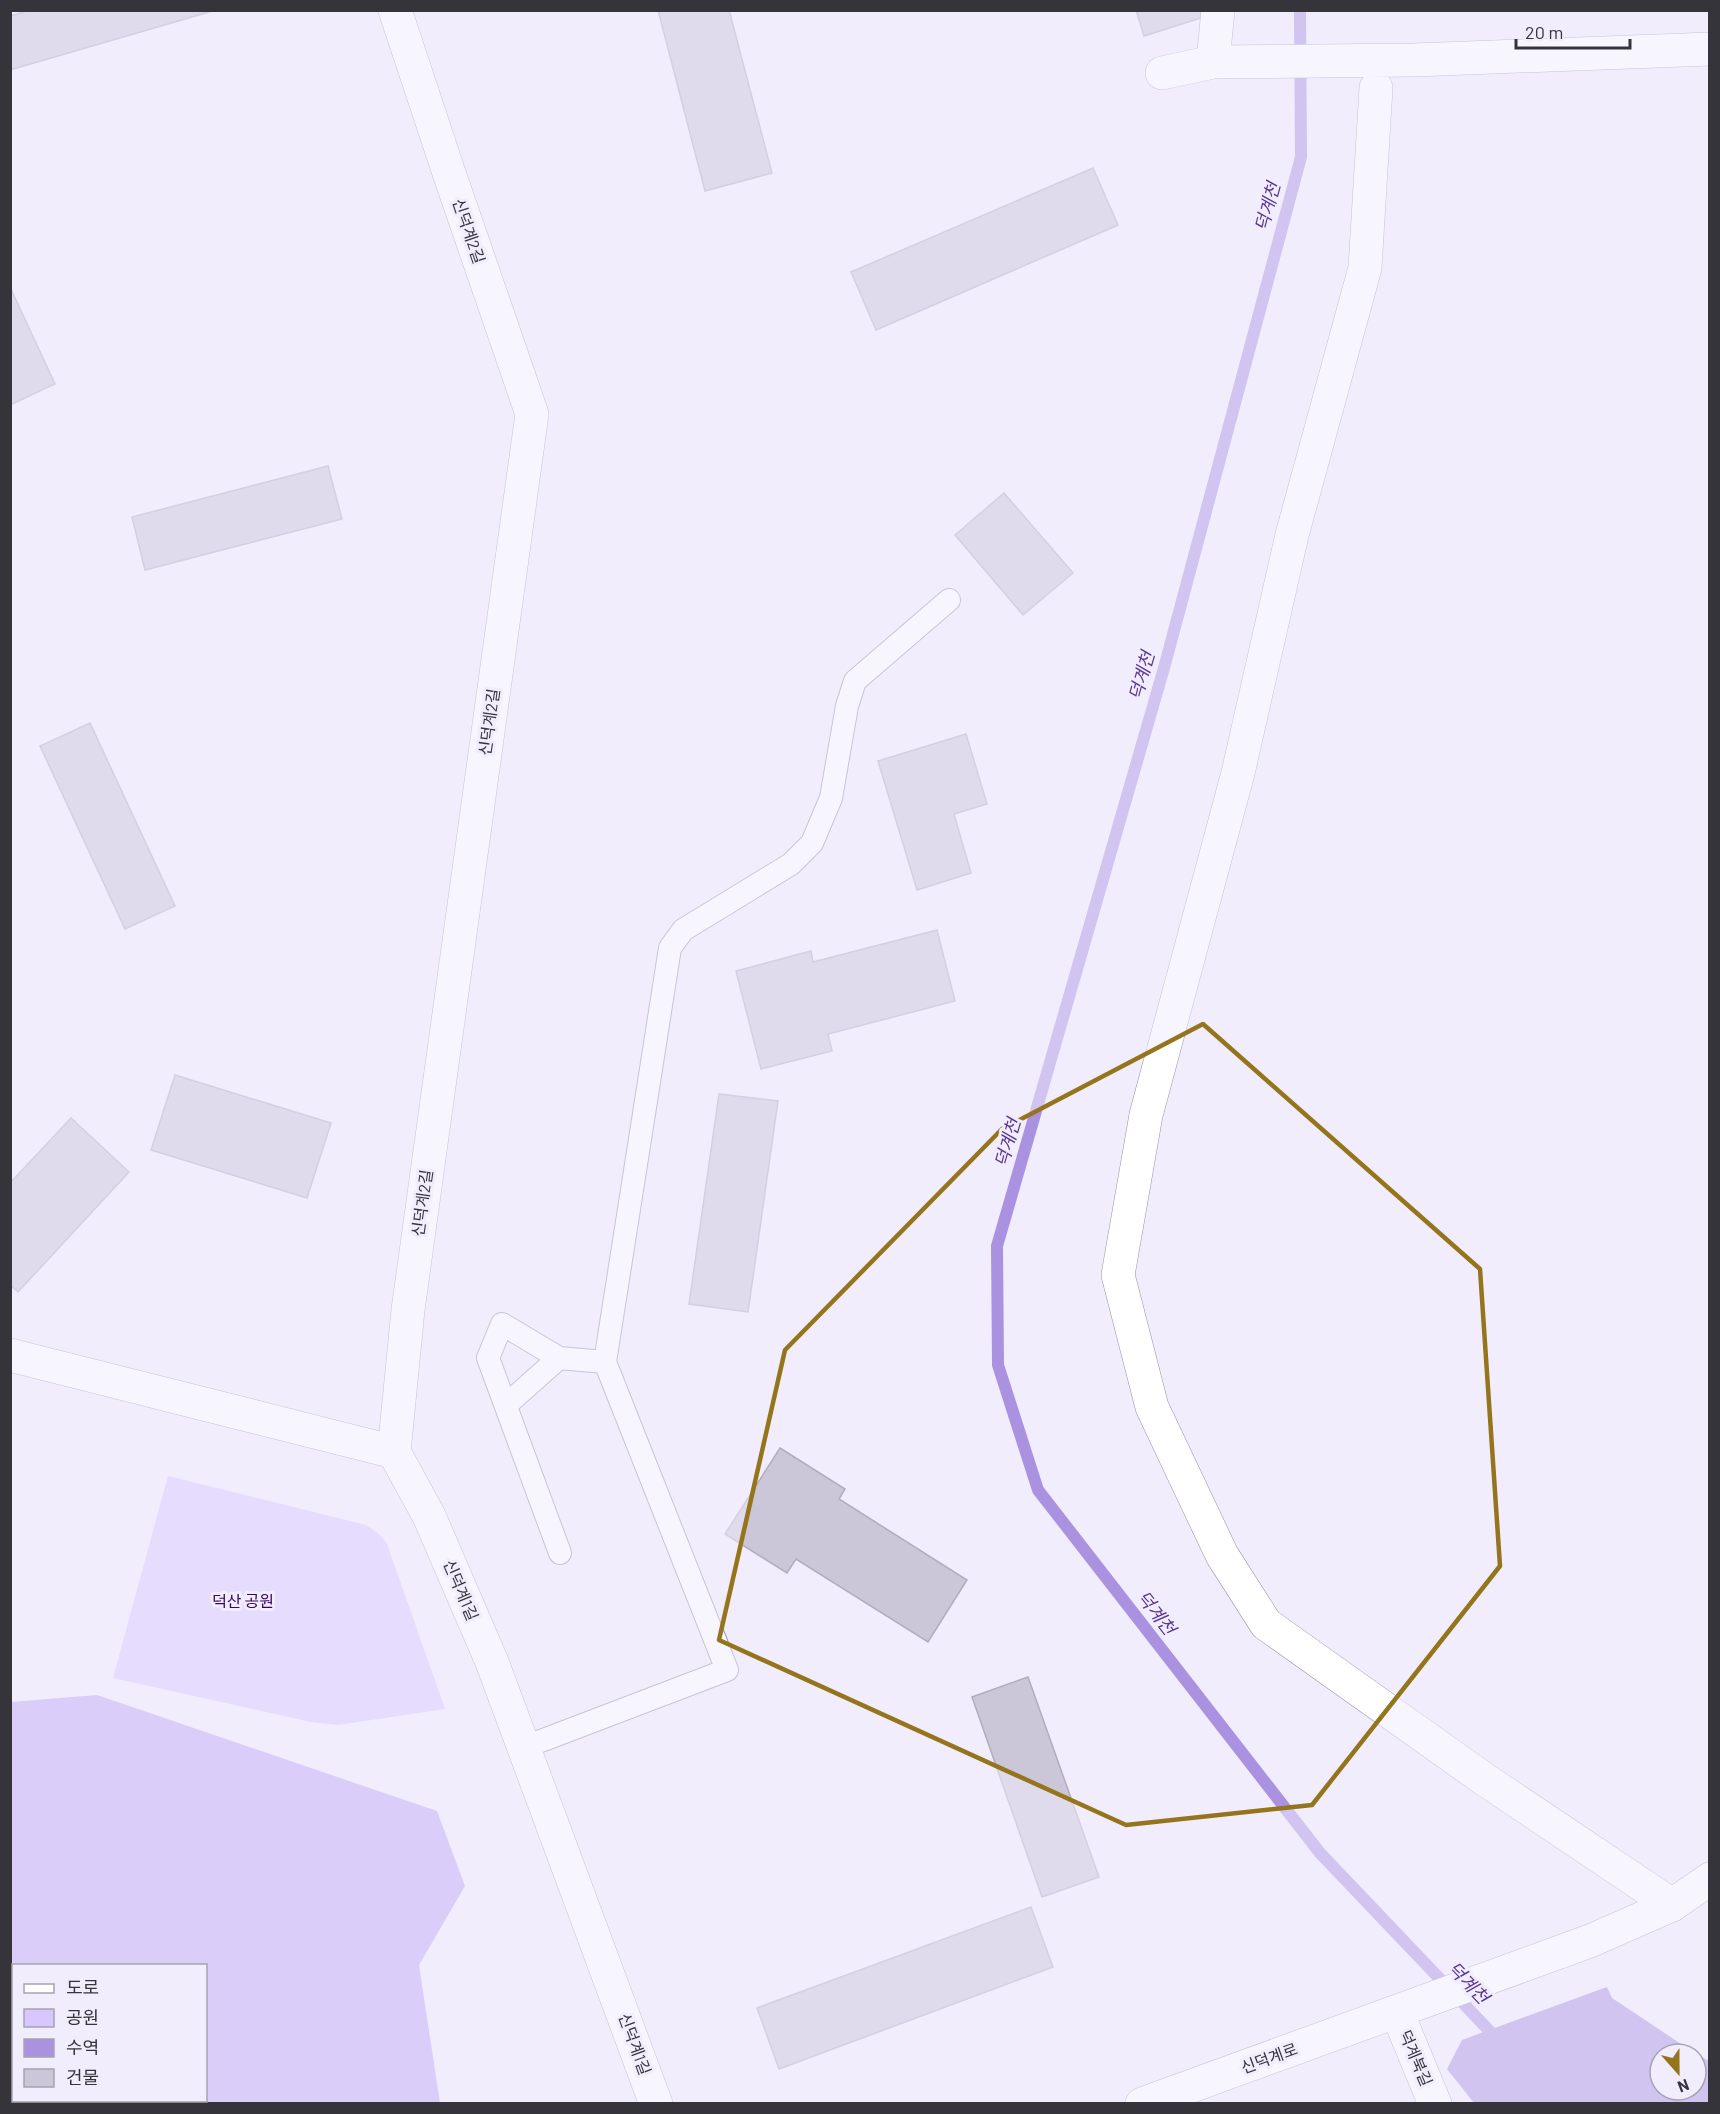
<svg xmlns="http://www.w3.org/2000/svg" width="1720" height="2114" viewBox="0 0 1720 2114" font-family="Barlow,'Noto Sans KR',sans-serif">
<style>
.green{fill:#d7c7fe}
.forest{fill:#c0a7f7;fill-rule:evenodd}
.water{fill:#ab92e0}
.lines{fill:none;stroke-linecap:round;stroke-linejoin:round}
.stream{stroke:#ab92e0;stroke-width:12}
.building{fill:#cbc6d8;stroke:#b1acbe;stroke-width:1.5}
.service-casing{stroke:#9994a5;stroke-width:24}
.minor-casing{stroke:#9994a5;stroke-width:34}
.tertiary-casing{stroke:#9994a5;stroke-width:34}
.service{stroke:#fff;stroke-width:22}
.minor{stroke:#fff;stroke-width:33}
.tertiary{stroke:#fff;stroke-width:33}
.marked{fill:none;stroke:#94751c;stroke-width:4.5;stroke-linejoin:round}
.labels{text-anchor:middle;stroke-width:6;stroke-linejoin:round;paint-order:stroke}
.street-label{font-size:16px;fill:#36343b;stroke:#f1edfd}
.park-label{font-size:16px;fill:#350665;stroke:#f1edfd}
.water-label{font-size:18px;font-style:italic;fill:#5b3892;stroke:#f1edfd}
</style>
<rect width="100%" height="100%" fill="#f1edfd"/>
<path class="green" d="M168,1476L366,1525L380,1535L387,1544L445,1709L338,1725L311,1722L113,1678Z"/>
<path class="forest" d="M97,1695L437,1811L465,1886L419,1965L440,2103H11V1702ZM14,1966H206V2100H14Z"/>
<path class="water" d="M1607,1987L1612,1998L1696,2054H1660V2090H1696V2054L1709,2061V2103H1474L1447,2069L1462,2040Z"/>
<g class="lines">
<path class="stream" d="M1300,10L1301,157L1164,668L997,1246L998,1365L1038,1490L1320,1853L1500,2042"/>
</g>
<path class="building" d="M30,10H216L10,70V16Z
M658,10H729L772,173L705,191Z
M1136,10H1202L1204,17L1144,36Z
M1093,168L1118,225L876,330L851,272Z
M10,287L55,384L10,405Z
M328,466L342,519L145,570L132,517Z
M1004,493L1073,573L1023,615L955,535Z
M90,723L175,906L125,929L40,746Z
M966,734L987,804L954,814L971,873L917,890L878,761Z
M937,930L955,1001L828,1034L832,1051L761,1069L736,971L811,951L813,962Z
M175,1075L331,1123L307,1198L151,1150Z
M719,1094L778,1101L748,1312L689,1304Z
M71,1118L129,1172L18,1292L10,1285V1183Z
M780,1448L845,1489L839,1499L967,1580L928,1642L796,1559L787,1573L725,1534Z
M1028,1677L1099,1877L1042,1897L972,1697Z
M1031,1907L1053,1967L779,2069L757,2008Z"/>
<g class="lines">
<defs>
<path id="service" d="M605,1362L670,948L683,930L791,864L812,843L831,798L847,706L855,681L949,600
M506,1405L559,1358
M525,1747L727,1670L605,1362L559,1358L502,1324L488,1358L560,1553"/>
<path id="minor" d="M1213,62L1218,10
M1162,73L1213,62L1414,60L1710,49
M1376,88L1365,268L1292,535L1238,773L1146,1115L1118,1275L1152,1407L1222,1555L1266,1624L1484,1779L1672,1905
M394,1452L408,1310L532,414L449,173L395,10
M1397,2012L1435,2104"/>
<path id="tertiary" d="M10,1355L394,1452L429,1516L492,1662L656,2104
M1142,2104L1590,1941L1672,1905L1710,1879"/>
</defs>
<use href="#service" class="service-casing"/>
<use href="#minor" class="minor-casing"/>
<use href="#tertiary" class="tertiary-casing"/>
<use href="#service" class="service"/>
<use href="#minor" class="minor"/>
<use href="#tertiary" class="tertiary"/>
</g>
<path d="M0 0H1720V2114H0ZM1203,1024L1480,1269L1500,1566L1312,1805L1126,1825L719,1640L785,1350L1002,1129Z" fill="#f1edfd" fill-opacity=".55" fill-rule="evenodd"/>
<path class="marked" d="M1203,1024L1480,1269L1500,1566L1312,1805L1126,1825L719,1640L785,1350L1002,1129Z"/>
<g class="labels">
<g class="street-label">
<text transform="translate(469 231) rotate(71)" y="6">신덕계2길</text>
<text transform="translate(489 722) rotate(-82)" y="6">신덕계2길</text>
<text transform="translate(422 1203) rotate(-82)" y="6">신덕계2길</text>
<text transform="translate(461 1590) rotate(67)" y="6">신덕계1길</text>
<text transform="translate(635 2044) rotate(70)" y="6">신덕계1길</text>
<text transform="translate(1269 2058) rotate(-20)" y="6">신덕계로</text>
<text transform="translate(1416 2058) rotate(67)" y="6">덕계북길</text>
</g>
<g class="park-label">
<text x="243" y="1607">덕산 공원</text>
</g>
<g class="water-label">
<text transform="translate(1268 207) rotate(-75)" y="6">덕계천</text>
<text transform="translate(1142 676) rotate(-74)" y="6">덕계천</text>
<text transform="translate(1008 1143) rotate(-74)" y="6">덕계천</text>
<text transform="translate(1156 1613) rotate(52)" y="6">덕계천</text>
<text transform="translate(1468 1983) rotate(46)" y="6">덕계천</text>
</g>
</g>
<rect width="1720" height="2114" fill="none" stroke="#36343b" stroke-width="24"/>
<rect x="12" y="1964" width="195" height="138" fill="#f1edfd" stroke="#a6a3af" stroke-width="1.5"/>
<rect x="24" y="1984" width="30" height="9" fill="#ffffff" stroke="#a6a3af" stroke-width="1.5"/>
<text x="66" y="1994" font-size="18" fill="#36343b">도로</text>
<rect x="24" y="2009" width="30" height="18" fill="#d7c7fe" stroke="#a6a3af" stroke-width="1.5"/>
<text x="66" y="2024" font-size="18" fill="#36343b">공원</text>
<rect x="24" y="2039" width="30" height="18" fill="#ab92e0" stroke="#a6a3af" stroke-width="1.5"/>
<text x="66" y="2054" font-size="18" fill="#36343b">수역</text>
<rect x="24" y="2069" width="30" height="18" fill="#cbc6d8" stroke="#a6a3af" stroke-width="1.5"/>
<text x="66" y="2084" font-size="18" fill="#36343b">건물</text>
<g transform="translate(1678 2072) rotate(159)"><circle r="28" fill="#f1edfd" stroke="#a6a3af" stroke-width="1.5"/>
<path d="M0-4.5L10 22L0 15L-10 22Z" fill="#94751c"/>
<text y="-9" font-size="16" font-weight="bold" text-anchor="middle" fill="#36343b">N</text>
</g>
<path d="M1516 39v9h114v-9" fill="none" stroke="#36343b" stroke-width="3"/>
<text x="1525" y="39" font-size="18" fill="#36343b" stroke="#f1edfd" stroke-width="4.5" paint-order="stroke">20 m</text>
</svg>
